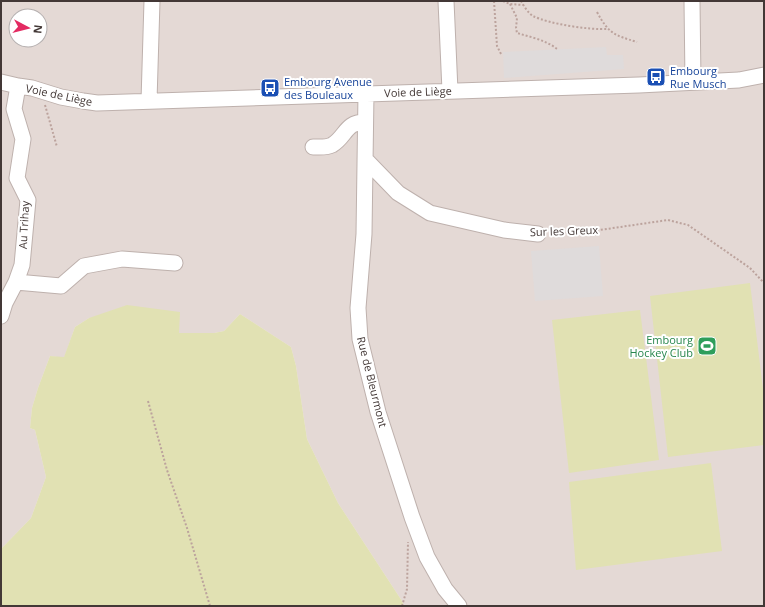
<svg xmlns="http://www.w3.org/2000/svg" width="765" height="607" viewBox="0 0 765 607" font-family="'Open Sans',sans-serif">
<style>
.residential{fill:#e4d9d5;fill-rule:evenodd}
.green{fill:#e1e1b3}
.parking{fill:#dfdbdb}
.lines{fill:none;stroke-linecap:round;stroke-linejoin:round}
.minor-casing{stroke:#beb1ad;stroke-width:17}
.path{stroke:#bca39d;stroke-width:2;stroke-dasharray:2 2;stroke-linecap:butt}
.minor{stroke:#fff;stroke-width:15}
.labels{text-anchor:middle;stroke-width:4;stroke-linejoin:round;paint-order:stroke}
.transit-label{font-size:11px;fill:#164399;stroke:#fff;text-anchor:start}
.street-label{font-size:11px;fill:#433836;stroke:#fff}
.leisure-label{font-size:11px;fill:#27864d;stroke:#fff;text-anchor:end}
</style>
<rect width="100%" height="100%" fill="#f1e9e6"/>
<path class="residential" d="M1,1H764V606H404L402,601L338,503L307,439L296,366L291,347L240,314L224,331L214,333H179L89,318L75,327L64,358L50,356L38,388L32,408L30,428L35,430L46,477L31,518L1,549ZM16,16H40V40H16Z"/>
<path class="green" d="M750,283L764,397V445L668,457L650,296Z
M127,305L180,312L179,333H214L224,331L240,314L291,347L296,366L307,439L338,503L402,601L404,606H1V549L31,518L46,477L35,430L30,428L32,408L38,388L50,356L64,357L75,327L89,318Z
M640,310L659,460L569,473L552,320Z
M711,463L722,551L576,570L569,482Z"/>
<path class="parking" d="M606,47L607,55H623L624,69L504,78L503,52Z
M599,246L603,296L535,301L531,251Z"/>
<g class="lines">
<defs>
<path id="minor" d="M446,1L450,91
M692,1L693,82
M1,82L18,86L32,88L61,97L83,101L97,103L639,85L739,80L764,75
M366,93L364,234L358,308L360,339L378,412L412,517L427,557L445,589L459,606
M149,101L152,1
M313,147C319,147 326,148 332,145C346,137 345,122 365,122
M365,159L398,193L430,213L504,230L538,234
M16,282L61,286L84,266L122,259L175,263
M1,316L5,303L16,282L22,265L28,200L17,178L23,139L14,109L18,86"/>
</defs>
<use href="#minor" class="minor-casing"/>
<path class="path" d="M494,1L497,46L501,54
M503,1L510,4L523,5
M521,1C524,6 528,13 533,16C549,24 589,30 608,29
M510,4L517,18L516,28L517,33C530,37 546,40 557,49
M597,12C609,34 614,35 637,42
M45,105L57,147
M549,234L586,232L668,220L688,225L750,268L764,283
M148,401L167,470L187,528L210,606
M402,606L407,589L408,542"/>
<use href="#minor" class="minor"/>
</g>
<defs>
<symbol id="bus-square" viewBox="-11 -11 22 22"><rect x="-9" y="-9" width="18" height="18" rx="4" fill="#1a4fb4" stroke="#fff"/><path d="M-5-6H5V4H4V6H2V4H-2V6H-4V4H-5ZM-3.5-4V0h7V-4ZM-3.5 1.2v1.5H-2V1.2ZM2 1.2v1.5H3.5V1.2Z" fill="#fff"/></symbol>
<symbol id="stadium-square" viewBox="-11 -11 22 22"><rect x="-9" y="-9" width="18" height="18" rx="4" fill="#2e9e5b" stroke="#fff"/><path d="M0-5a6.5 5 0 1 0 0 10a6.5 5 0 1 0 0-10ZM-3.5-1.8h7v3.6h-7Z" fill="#fff"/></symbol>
</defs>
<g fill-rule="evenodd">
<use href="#bus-square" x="645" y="66" width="22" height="22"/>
<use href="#bus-square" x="259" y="77" width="22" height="22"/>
<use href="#stadium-square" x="696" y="335" width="22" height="22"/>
</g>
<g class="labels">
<g class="transit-label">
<text x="670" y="75">Embourg<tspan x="670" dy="13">Rue Musch</tspan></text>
<text x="284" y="86">Embourg Avenue<tspan x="284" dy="13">des Bouleaux</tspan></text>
</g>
<g class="street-label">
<text transform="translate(418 92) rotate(-2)" y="4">Voie de Liège</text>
<text transform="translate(59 95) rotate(12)" y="4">Voie de Liège</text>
<text transform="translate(24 225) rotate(-87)" y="4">Au Trihay</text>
<text transform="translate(564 231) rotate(-2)" y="4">Sur les Greux</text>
<text transform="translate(372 382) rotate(76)" y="4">Rue de Bleurmont</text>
</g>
<g class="leisure-label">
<text x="693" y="344">Embourg<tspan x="693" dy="13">Hockey Club</tspan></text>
</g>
</g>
<rect width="765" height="607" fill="none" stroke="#433836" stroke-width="4"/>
<g transform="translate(28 28) rotate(97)"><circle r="19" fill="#ffffff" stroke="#b4afaf"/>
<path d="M0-3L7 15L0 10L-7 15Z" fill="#e32b62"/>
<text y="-6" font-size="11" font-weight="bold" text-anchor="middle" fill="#433836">N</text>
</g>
</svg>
